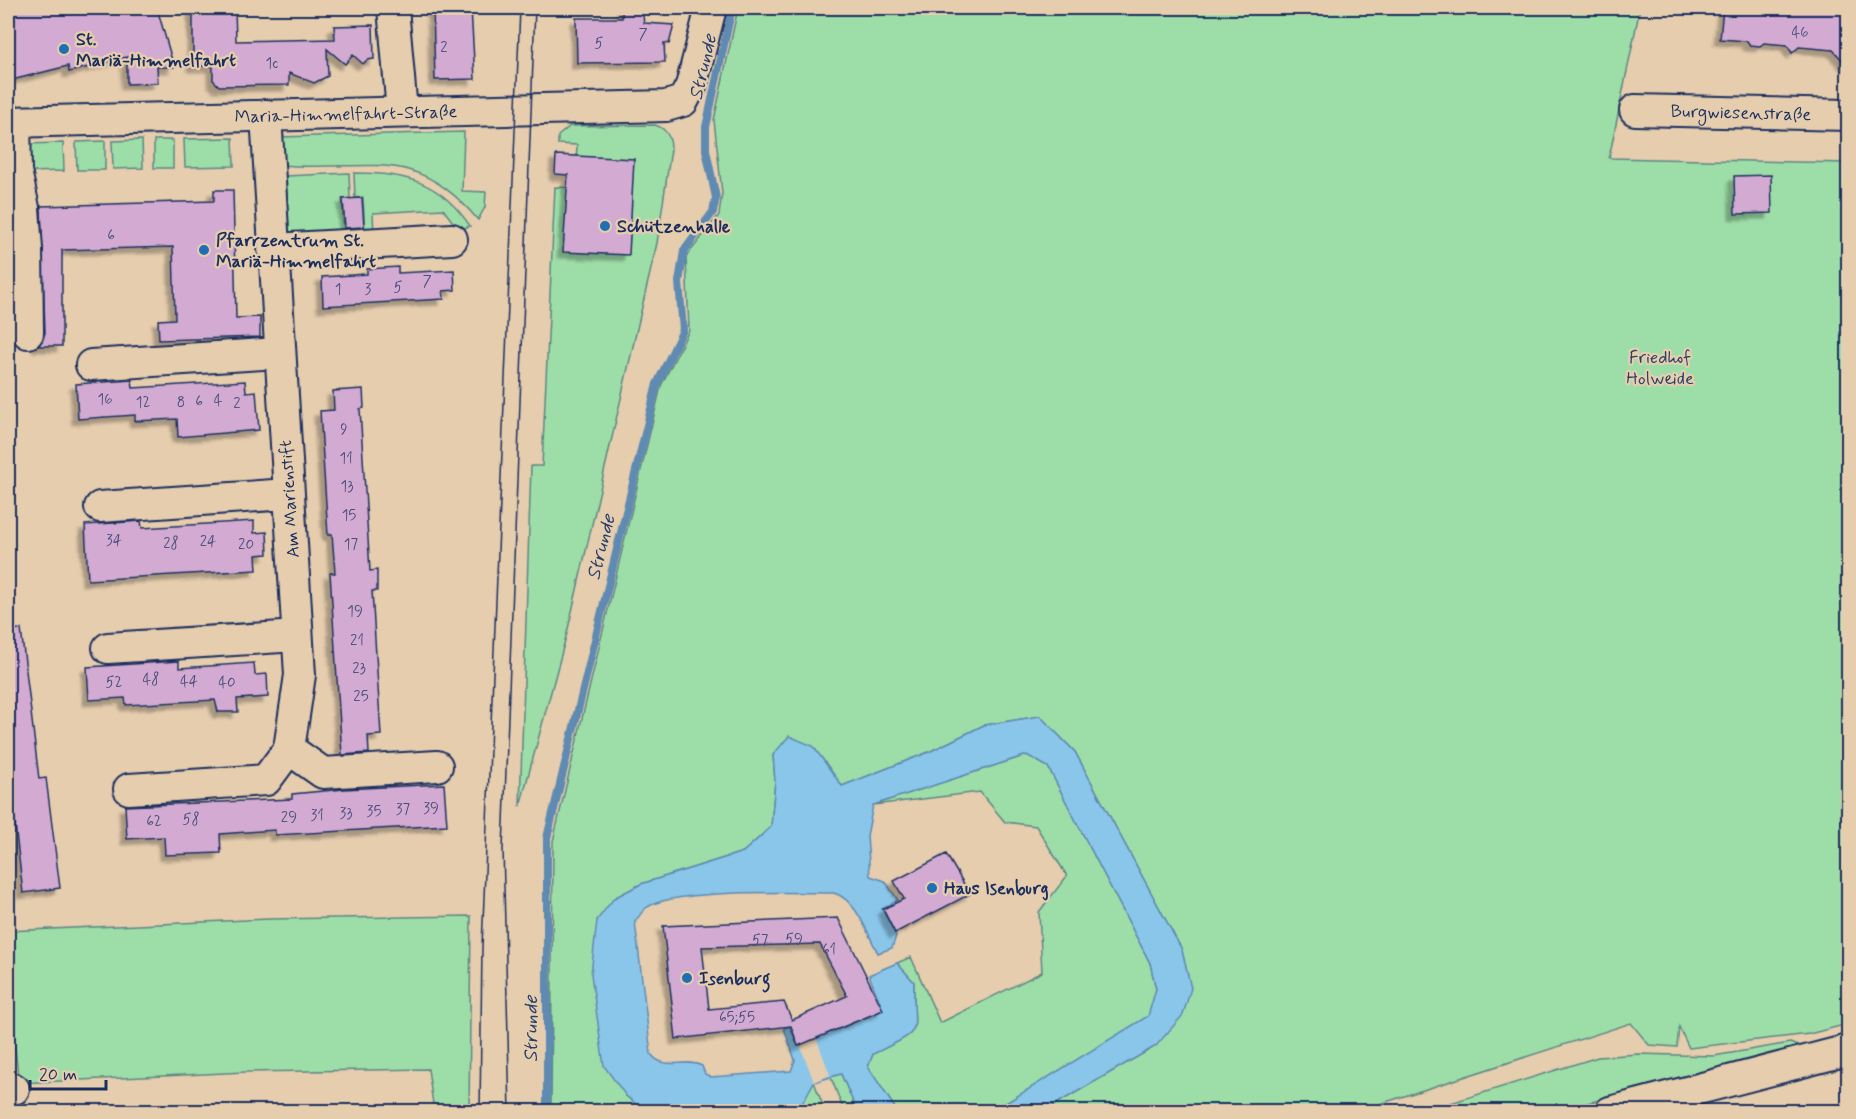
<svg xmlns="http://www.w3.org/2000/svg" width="1856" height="1119" viewBox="0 0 1856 1119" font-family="Mynerve,sans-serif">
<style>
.green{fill:#9ddea8;stroke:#5c8683;stroke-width:1.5}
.water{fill:#8ac6ea;stroke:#5e8ab2;stroke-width:1.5}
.pier{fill:#e5cdae}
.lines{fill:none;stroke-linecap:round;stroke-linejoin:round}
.stream{stroke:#5e8ab2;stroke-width:8}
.building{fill:#d3abd2;stroke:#1b2f5e;stroke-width:1.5;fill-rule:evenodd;filter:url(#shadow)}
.minor-casing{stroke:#1b2f5e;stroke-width:34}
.minor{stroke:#e5cdae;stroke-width:30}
.tram{stroke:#1b2f5e;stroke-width:1.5}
.poi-dot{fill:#1f6fb2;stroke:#e5cdae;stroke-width:2}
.labels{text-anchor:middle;stroke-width:4.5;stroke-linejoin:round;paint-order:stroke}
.number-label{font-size:15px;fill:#494e7b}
.poi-label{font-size:18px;font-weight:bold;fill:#1b2f5e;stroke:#e5cdae;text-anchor:start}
.street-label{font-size:18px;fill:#1b2f5e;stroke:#e5cdae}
.park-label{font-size:18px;fill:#284065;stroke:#e5cdae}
.water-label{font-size:20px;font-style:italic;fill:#263e6c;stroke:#e5cdae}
</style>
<defs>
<filter id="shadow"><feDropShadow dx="-5.5" dy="5.5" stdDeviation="1.5" flood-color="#0004"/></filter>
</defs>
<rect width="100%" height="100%" fill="#e5cdae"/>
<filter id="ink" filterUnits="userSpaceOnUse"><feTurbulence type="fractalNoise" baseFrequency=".0167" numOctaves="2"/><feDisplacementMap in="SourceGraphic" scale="12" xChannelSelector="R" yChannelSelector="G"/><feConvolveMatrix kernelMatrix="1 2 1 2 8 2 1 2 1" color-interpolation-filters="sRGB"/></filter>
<g filter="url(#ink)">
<path class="green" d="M738,8H1640L1609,158L1848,163V1024L1809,1034L1689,1048L1679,1027L1677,1047L1649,1045L1631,1023L1358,1111H1044L1156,1046L1182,950L1075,752L1040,716L984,725L929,752L842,786L813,746L773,755L775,781L771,827L743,852L641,884L614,898L626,1096L645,1111L551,1112L553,841L661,386L689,330L686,257L719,215L722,193L714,120Z
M655,125C667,129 671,137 671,149L657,243L639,320L567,633L520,806L531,466H542L555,187L575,188L577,145L558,144V136L570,126Z
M464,132L462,191L486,192L485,207L478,220C414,142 366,173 281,165L280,137Z
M233,138L234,166L185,167L184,139Z
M142,140L143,168L113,169L112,141Z
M154,140H173V168H154Z
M105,141V170H77L76,142Z
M63,143L64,171L27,172L26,144Z
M349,173L350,198L342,199L344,233L365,232L363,197L355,198L354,173C405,173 440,181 470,226L459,230L443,209L373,213L374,235H289L286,176Z
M1027,755L1048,767L1150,963L1156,989L1149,1016L993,1111H897L868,1067L873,1054C928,1027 912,1038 914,982L897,963L911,957L940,1023L1042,972L1039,912L1067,876L1036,826L1005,822L980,792L873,805Z
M471,916L469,1111H434L428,1069L245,1072L19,1083L8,988V931L269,919Z
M1790,1043L1800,1047L1557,1111L1422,1112L1598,1057L1638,1054L1714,1056Z
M841,1074L857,1111H844L830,1075Z
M814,1082L825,1111L684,1112L725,1108Z"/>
<path class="water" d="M1040,716L1075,752L1182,950L1191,988L1183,1015L1156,1046L1044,1111H993L1148,1016L1156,989L1150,963L1048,767L1027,755L873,805L867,836L870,876L885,881L898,900L882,909L896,936L892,948L878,953C867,933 857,900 834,893C797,893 673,888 646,908C642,911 638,918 635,922L651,1054C664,1072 685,1057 702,1066L705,1074L711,1077L791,1071L795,1060L784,1028L790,1027L798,1046L883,1010L869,975L897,963L914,982C912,1038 928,1027 873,1054L868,1067L897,1111H857L841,1074L814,1082L799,1109L725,1108L645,1111L626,1096L604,1066L591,974L597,920L614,898L641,884L743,852L771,827L775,781L773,755L789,736L813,746L842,786L929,752L984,725Z"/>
<path class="pier" d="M816,1037L830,1075L814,1082L800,1045Z"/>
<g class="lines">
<path class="stream" d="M547,1112V838L657,384L683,330L679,282L684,251L713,212L716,198L706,150V127L732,8"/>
</g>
<path class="building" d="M8,8H157L174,67H157L158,83L127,84V57L69,72L68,66L8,81Z
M193,8H235L236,41L335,39L334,26L373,25L374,59L367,60L363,64L353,55L345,64L327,49L328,76L314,83L289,73V85L219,86L213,80V66H193Z
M433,8H471L475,79L435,80Z
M622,8H642L644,23L674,25L669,44L664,43L665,62L577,63L576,18H622Z
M1723,8L1848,9V66L1833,50L1799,47L1792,53L1787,45L1764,43L1760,46L1750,45L1747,41L1720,39Z
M556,155L634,159L629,255L563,252L568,175L555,174Z
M1771,175L1772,213L1735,214L1734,176Z
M214,190H233L236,318L260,317V337L159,340L158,320L175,319L173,247L62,250V346H38L45,333L41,206L214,201Z
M362,198L364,227L345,228L343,199Z
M398,267V273L454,270L455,290L443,291L444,299L323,306L322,277L367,274V269Z
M132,380L133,388L245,381L246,392L256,391L259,430L178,437L177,419L135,421V415L78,419L76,384Z
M363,389L364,408L360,409L370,571L377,570V591H372L381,735L368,736L369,753L342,755L330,573H335L332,534L328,535L320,411L334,410L333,391Z
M141,521L142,528L254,521V533L267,532L268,554L256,555L257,570L88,580L85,525Z
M21,629L39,779L46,778L60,888L23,893L10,782L8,783V630Z
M179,661V668L254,663L255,675L267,674L268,697L237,699L238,712H218L215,700L126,705L125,698L89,700L87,667Z
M444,784L447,825L275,835V830L220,834L221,853L165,855L164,837L127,839L125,806L292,799V794L344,789Z
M946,854L970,894L895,933L883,909L904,899L894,881Z
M838,918L883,1010L798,1046L791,1026L676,1039L663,926ZM820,944L847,996L792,1020L784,1002L709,1009L702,947Z"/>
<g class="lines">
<defs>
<g id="minor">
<path d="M393,8L402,112"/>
<path id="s1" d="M1635,110L1848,115"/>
<path id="s2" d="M8,122L666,106L683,101L691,86L711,8"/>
<path d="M15,122L16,171L24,208L27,249L28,333"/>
<path d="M273,249L452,239"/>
<path d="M91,365L279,353"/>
<path d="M100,507L288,494"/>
<path d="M108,648L297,636"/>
<path d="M289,749L323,773L437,766"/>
<path d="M129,789L266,780L289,749L300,675L266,115"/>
<path d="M8,1090L14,1089"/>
<path d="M1610,1112L1848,1050"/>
</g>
</defs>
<use href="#minor" class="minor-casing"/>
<use href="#minor" class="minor"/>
<path class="tram" d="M480,1112L482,947L520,8
M510,1112L503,849L535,8"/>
</g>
</g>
<g class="poi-dot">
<circle cx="64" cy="49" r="6"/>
<circle cx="605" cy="226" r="6"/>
<circle cx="204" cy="250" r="6"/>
<circle cx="932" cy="888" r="6"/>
<circle cx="687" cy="978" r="6"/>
</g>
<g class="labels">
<g class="number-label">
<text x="1800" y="37">46</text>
<text x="643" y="39">7</text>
<text x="599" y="48">5</text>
<text x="444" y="52">2</text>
<text x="272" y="68">1c</text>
<text x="111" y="240">6</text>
<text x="427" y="286">7</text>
<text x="398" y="292">5</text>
<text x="338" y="294">1</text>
<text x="368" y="294">3</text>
<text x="105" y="404">16</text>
<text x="218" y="405">4</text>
<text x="199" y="406">6</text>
<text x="143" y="407">12</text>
<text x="181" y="407">8</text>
<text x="237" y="408">2</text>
<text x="344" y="434">9</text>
<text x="346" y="463">11</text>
<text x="347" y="491">13</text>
<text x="349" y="520">15</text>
<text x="114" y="545">34</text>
<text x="208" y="546">24</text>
<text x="171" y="548">28</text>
<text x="246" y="549">20</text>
<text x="351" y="549">17</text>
<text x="355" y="616">19</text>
<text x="357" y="645">21</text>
<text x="359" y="673">23</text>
<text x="151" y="684">48</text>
<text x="189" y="686">44</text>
<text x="114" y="687">52</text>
<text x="227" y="687">40</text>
<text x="361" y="701">25</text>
<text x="431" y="813">39</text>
<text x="403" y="814">37</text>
<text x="374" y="816">35</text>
<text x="346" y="818">33</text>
<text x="317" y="820">31</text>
<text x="289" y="822">29</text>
<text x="191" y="824">58</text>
<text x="154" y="826">62</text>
<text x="794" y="944">59</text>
<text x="760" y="945">57</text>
<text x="829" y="954">61</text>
<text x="737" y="1022">65;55</text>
</g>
<g class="poi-label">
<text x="76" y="45">St.<tspan x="76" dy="21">Mariä-Himmelfahrt</tspan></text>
<text x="617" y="232">Schützenhalle</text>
<text x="216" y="246">Pfarrzentrum St.<tspan x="216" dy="21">Mariä-Himmelfahrt</tspan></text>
<text x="944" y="894">Haus Isenburg</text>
<text x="699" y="984">Isenburg</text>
</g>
<g class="street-label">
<text dy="6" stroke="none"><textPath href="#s1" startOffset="106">Burgwiesenstraße</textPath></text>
<text dy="6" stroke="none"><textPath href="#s2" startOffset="338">Maria-Himmelfahrt-Straße</textPath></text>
<text transform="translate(289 499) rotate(-94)" y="6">Am Marienstift</text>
</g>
<g class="park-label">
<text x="1660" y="363">Friedhof<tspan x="1660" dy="21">Holweide</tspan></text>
</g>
<g class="water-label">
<text transform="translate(702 67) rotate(-77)" y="7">Strunde</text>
<text transform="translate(600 547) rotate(-76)" y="7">Strunde</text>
<text transform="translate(530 1029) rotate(-90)" y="7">Strunde</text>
</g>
</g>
<rect width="1856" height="1119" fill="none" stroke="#e5cdae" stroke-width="30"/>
<rect x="15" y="15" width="1826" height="1089" fill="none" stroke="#1b2f5e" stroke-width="2" filter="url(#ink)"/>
<path d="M30 1080v9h76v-9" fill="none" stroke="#1b2f5e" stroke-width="3"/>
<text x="39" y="1080" font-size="18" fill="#1b2f5e" stroke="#e5cdae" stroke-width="4.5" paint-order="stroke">20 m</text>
</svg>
